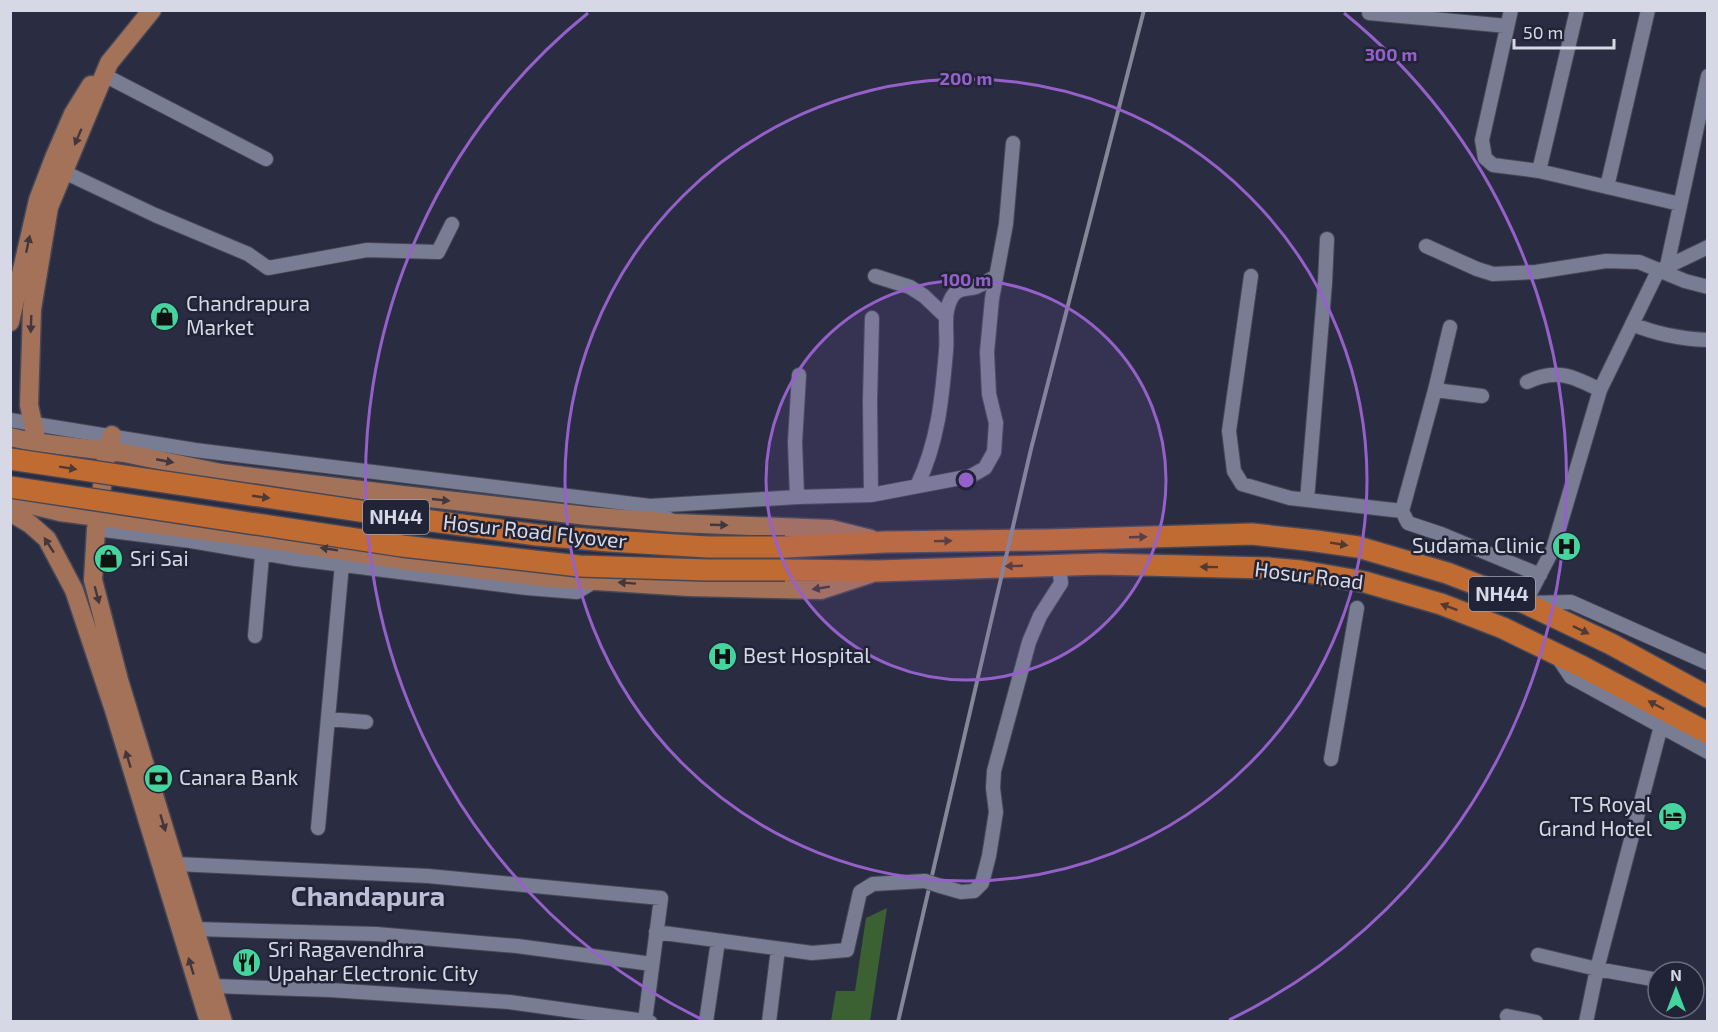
<svg xmlns="http://www.w3.org/2000/svg" width="1718" height="1032" viewBox="0 0 1718 1032" font-family="'Exo 2',sans-serif">
<style>
.green{fill:#3b6133}
.lines{fill:none;stroke-linecap:round;stroke-linejoin:round}
.minor-casing{stroke:#464858;stroke-width:16}
.major-casing{stroke:#464858;stroke-width:21}
.highway-casing{stroke:#464858;stroke-width:24}
.minor{stroke:#797d94;stroke-width:14}
.major{stroke:#a47259;stroke-width:18}
.highway{stroke:#c06b31;stroke-width:21}
.rail{stroke:#848797;stroke-width:4}
.minor-bridge-casing{stroke:#464858;stroke-width:16;stroke-linecap:butt}
.highway-bridge-casing{stroke:#464858;stroke-width:24;stroke-linecap:butt}
.minor-bridge{stroke:#797d94;stroke-width:14}
.highway-bridge{stroke:#c06b31;stroke-width:21}
.oneway{fill:#42373f}
.oneway2{fill:#513934}
.ring{fill:none;stroke:#9660ca;stroke-width:3}
.labels{text-anchor:middle;stroke-width:5;stroke-linejoin:round;paint-order:stroke}
.shield{fill:#212336;stroke:#a0a2b0;stroke-width:1.5}
.shield-label{font-size:20px;font-weight:bold;fill:#d6d9e5}
.poi-label{font-size:21px;fill:#d6d9e5;stroke:#212336;text-anchor:start}
.street-label{font-size:21px;fill:#d6d9e5;stroke:#212336}
.district-label{font-size:27px;font-weight:bold;fill:#bbbfd8;stroke:#212336}
.centre{fill:#9660ca;stroke:#212336;stroke-width:3}
.ring-label{font-size:18px;text-anchor:middle;font-weight:bold;fill:#9660ca;stroke:#212336;stroke-width:5;stroke-linejoin:round;paint-order:stroke}
</style>
<rect width="100%" height="100%" fill="#2a2d41"/>
<path class="green" d="M887,908L870,1021H831L836,991H855L866,918Z"/>
<g class="lines">
<defs>
<path id="minor" d="M1511,10L1482,140L1485,158L1493,165L1539,171L1680,204
M1369,13L1507,26
M104,75L266,159
M1539,171L1577,10
M64,172L155,215L248,254L268,268L367,250L438,252L452,224
M1607,187L1648,10
M1426,246L1477,269L1493,274L1536,272L1606,261L1639,262L1685,281L1708,287
M1708,247L1658,271L1600,390L1553,549L1525,603L1571,602L1708,663
M1667,266L1708,76
M875,276L910,287L924,296L945,316
M1251,276L1229,431L1234,471L1242,484L1290,498L1402,511
M1632,324C1656,334 1682,339 1708,340
M1450,327L1435,390L1402,511L1408,523L1441,534L1540,575
M1527,382C1556,368 1573,376 1600,390
M1435,390L1482,396
M10,420L195,450L650,506L673,522
M917,486C938,442 942,399 946,351C948,333 942,314 952,297C958,287 966,290 976,287C983,284 990,280 996,276
M871,495L971,476L985,468L994,452L996,423L989,394L987,352L992,299L1006,224L1013,143
M797,497L871,495L870,401L872,318
M1307,500L1325,283L1327,239
M650,506L797,497L795,442L799,375
M96,529L191,541L296,559L527,588L577,592L595,581
M255,636L263,545
M1557,656L1571,677L1708,752
M328,719L366,722
M1331,759L1357,608
M318,828L342,564
M169,868L176,864L428,876L661,898L645,1021L650,1022
M940,886L961,892L974,891L982,883L989,856L996,812L993,788L994,771L1029,642L1040,616L1061,583L1059,565
M195,929L376,934L517,946L652,964
M656,932L812,953L847,950L860,892L873,884L925,881
M1538,955L1597,969L1658,980
M213,986L330,990L509,1002L645,1021
M1694,987H1696
M1507,1016L1536,1022
M706,1022L718,941
M769,1022L778,949
M1586,1022L1597,969L1661,726"/>
<path id="major" d="M10,322L38,200L54,158L73,114L91,85
M112,435L107,451L96,529L93,580L119,680L223,1022
M10,437L33,442L124,453L221,473L411,496L588,516L675,523L831,529L871,539
M37,443L29,405L32,309L49,207L109,63L152,10
M10,500L60,512L264,539L409,561L550,578L689,587L821,590L870,574
M10,512L30,524L47,539L74,590L114,710L209,1022"/>
<path id="highway" d="M785,547L885,542L1046,540L1252,534L1316,541L1358,547L1447,573L1525,603L1611,644L1708,697
M785,570L877,571L1100,564L1268,568L1301,571L1365,582L1441,604L1503,628L1583,667L1708,733"/>
</defs>
<use href="#minor" class="minor-casing"/>
<use href="#major" class="major-casing"/>
<use href="#highway" class="highway-casing"/>
<use href="#minor" class="minor"/>
<use href="#major" class="major"/>
<use href="#highway" class="highway"/>
<path class="rail" d="M898,1022L1031,449L1144,10"/>
<defs>
<path id="minor-bridge" d="M925,881L940,886"/>
<path id="highway-bridge" d="M10,459L387,515L537,535L609,541L708,547H785
M10,487L402,546L579,566L707,570H785"/>
</defs>
<use href="#minor-bridge" class="minor-bridge-casing"/>
<use href="#highway-bridge" class="highway-bridge-casing"/>
<use href="#minor-bridge" class="minor-bridge"/>
<use href="#highway-bridge" class="highway-bridge"/>
</g>
<defs><path id="oneway-solid" d="M-6-.8H1V-3.2L6.5 0L1 3.2V.8H-6Z" transform="scale(1.5)"/></defs>
<g class="oneway">
<use href="#oneway-solid" transform="translate(78 137) rotate(113)"/>
<use href="#oneway-solid" transform="translate(28 244) rotate(-78)"/>
<use href="#oneway-solid" transform="translate(31 324) rotate(92)"/>
<use href="#oneway-solid" transform="translate(165 461) rotate(11)"/>
<use href="#oneway-solid" transform="translate(441 500) rotate(6)"/>
<use href="#oneway-solid" transform="translate(719 525) rotate(2)"/>
<use href="#oneway-solid" transform="translate(49 545) rotate(-123)"/>
<use href="#oneway-solid" transform="translate(329 549) rotate(-171)"/>
<use href="#oneway-solid" transform="translate(627 583) rotate(-176)"/>
<use href="#oneway-solid" transform="translate(821 588) rotate(171)"/>
<use href="#oneway-solid" transform="translate(97 595) rotate(75)"/>
<use href="#oneway-solid" transform="translate(128 759) rotate(-107)"/>
<use href="#oneway-solid" transform="translate(163 823) rotate(73)"/>
<use href="#oneway-solid" transform="translate(191 966) rotate(-107)"/>
</g>
<g class="oneway2">
<use href="#oneway-solid" transform="translate(68 468) rotate(9)"/>
<use href="#oneway-solid" transform="translate(261 497) rotate(8)"/>
<use href="#oneway-solid" transform="translate(1138 537) rotate(-2)"/>
<use href="#oneway-solid" transform="translate(943 541) rotate(-1)"/>
<use href="#oneway-solid" transform="translate(1339 544) rotate(9)"/>
<use href="#oneway-solid" transform="translate(1014 566) rotate(178)"/>
<use href="#oneway-solid" transform="translate(1209 567) rotate(-179)"/>
<use href="#oneway-solid" transform="translate(1449 607) rotate(-159)"/>
<use href="#oneway-solid" transform="translate(1581 630) rotate(26)"/>
<use href="#oneway-solid" transform="translate(1656 705) rotate(-152)"/>
</g>
<circle cx="966" cy="480" r="200" fill="#9660ca" fill-opacity=".12"/>
<g class="ring">
<circle cx="966" cy="480" r="200"/>
<circle cx="966" cy="480" r="401"/>
<path d="M703 1020A601 601 0 0 1 588 13M1344 13A601 601 0 0 1 1229 1020"/>
</g>
<defs>
<symbol id="shop-disc" viewBox="-11 -11 22 22"><circle r="9.5" fill="#46d49e" stroke="#212336"/><path d="M-5-2.5h2.3a2.7 3.5 0 0 1 5.4 0H5L5.5 6h-11ZM-1.5-2.5h3a1.5 2.3 0 0 0-3 0Z" fill="#111"/></symbol>
<symbol id="hospital-disc" viewBox="-11 -11 22 22"><circle r="9.5" fill="#46d49e" stroke="#212336"/><path d="M-5-5h3v3.5h4V-5h3V5h-3V1.5h-4V5h-3Z" fill="#111"/></symbol>
<symbol id="bank-disc" viewBox="-11 -11 22 22"><circle r="9.5" fill="#46d49e" stroke="#212336"/><path d="M-6-4H6V4H-6ZM0-2.3a2.3 2.3 0 1 0 0 4.6a2.3 2.3 0 1 0 0-4.6Z" fill="#111"/></symbol>
<symbol id="hotel-disc" viewBox="-11 -11 22 22"><circle r="9.5" fill="#46d49e" stroke="#212336"/><path d="M-6-4.5h1.5V1H6V5H4.5V3h-9V5H-6ZM-4 0a1.8 1.8 0 1 1 3.6 0ZM.5 0V-2.5h3Q6-2.5 6 0Z" fill="#111"/></symbol>
<symbol id="restaurant-disc" viewBox="-11 -11 22 22"><circle r="9.5" fill="#46d49e" stroke="#212336"/><path d="M-5-6h1v4h1v-4h1v4h1v-4h1v5L-1.5 .5V6h-2V.5L-5-1ZM5-6V6H3V1.5H1.5Q1.5-4 5-6Z" fill="#111"/></symbol>
</defs>
<g fill-rule="evenodd">
<use href="#shop-disc" x="148" y="300" width="33" height="33"/>
<use href="#hospital-disc" x="1550" y="530" width="33" height="33"/>
<use href="#shop-disc" x="92" y="542" width="33" height="33"/>
<use href="#hospital-disc" x="706" y="640" width="33" height="33"/>
<use href="#bank-disc" x="142" y="762" width="33" height="33"/>
<use href="#hotel-disc" x="1656" y="800" width="33" height="33"/>
<use href="#restaurant-disc" x="230" y="946" width="33" height="33"/>
</g>
<g class="labels">
<g class="shield">
<rect x="363" y="500" width="66" height="34" rx="4.5"/>
<rect x="1469" y="577" width="66" height="34" rx="4.5"/>
</g>
<g class="shield-label">
<text x="396" y="524">NH44</text>
<text x="1502" y="601">NH44</text>
</g>
<g class="poi-label">
<text x="186" y="311">Chandrapura<tspan x="186" dy="24">Market</tspan></text>
<text x="1545" y="553" text-anchor="end">Sudama Clinic</text>
<text x="130" y="566">Sri Sai</text>
<text x="743" y="663">Best Hospital</text>
<text x="179" y="785">Canara Bank</text>
<text x="1652" y="812" text-anchor="end">TS Royal<tspan x="1652" dy="24">Grand Hotel</tspan></text>
<text x="268" y="957">Sri Ragavendhra<tspan x="268" dy="24">Upahar Electronic City</tspan></text>
</g>
<g class="street-label">
<text transform="translate(535 532) rotate(6)" y="7">Hosur Road Flyover</text>
<text transform="translate(1309 576) rotate(7)" y="7">Hosur Road</text>
</g>
<g class="district-label">
<text x="368" y="906">Chandapura</text>
</g>
</g>
<circle cx="966" cy="480" r="9" class="centre"/>
<g class="ring-label">
<text x="1391" y="61">300 m</text>
<text x="966" y="85">200 m</text>
<text x="966" y="286">100 m</text>
</g>
<rect width="1718" height="1032" fill="none" stroke="#d6d9e5" stroke-width="24"/>
<g transform="translate(1676 990)"><circle r="28" fill="#212336" stroke="#696c7c" stroke-width="1.5"/>
<path d="M0-4.5L10 22L0 15L-10 22Z" fill="#46d49e"/>
<text y="-9" font-size="16" font-weight="bold" text-anchor="middle" fill="#d6d9e5">N</text>
</g>
<path d="M1514 39v9h100v-9" fill="none" stroke="#d6d9e5" stroke-width="3"/>
<text x="1523" y="39" font-size="18" fill="#d6d9e5" stroke="#212336" stroke-width="4.5" paint-order="stroke">50 m</text>
</svg>
